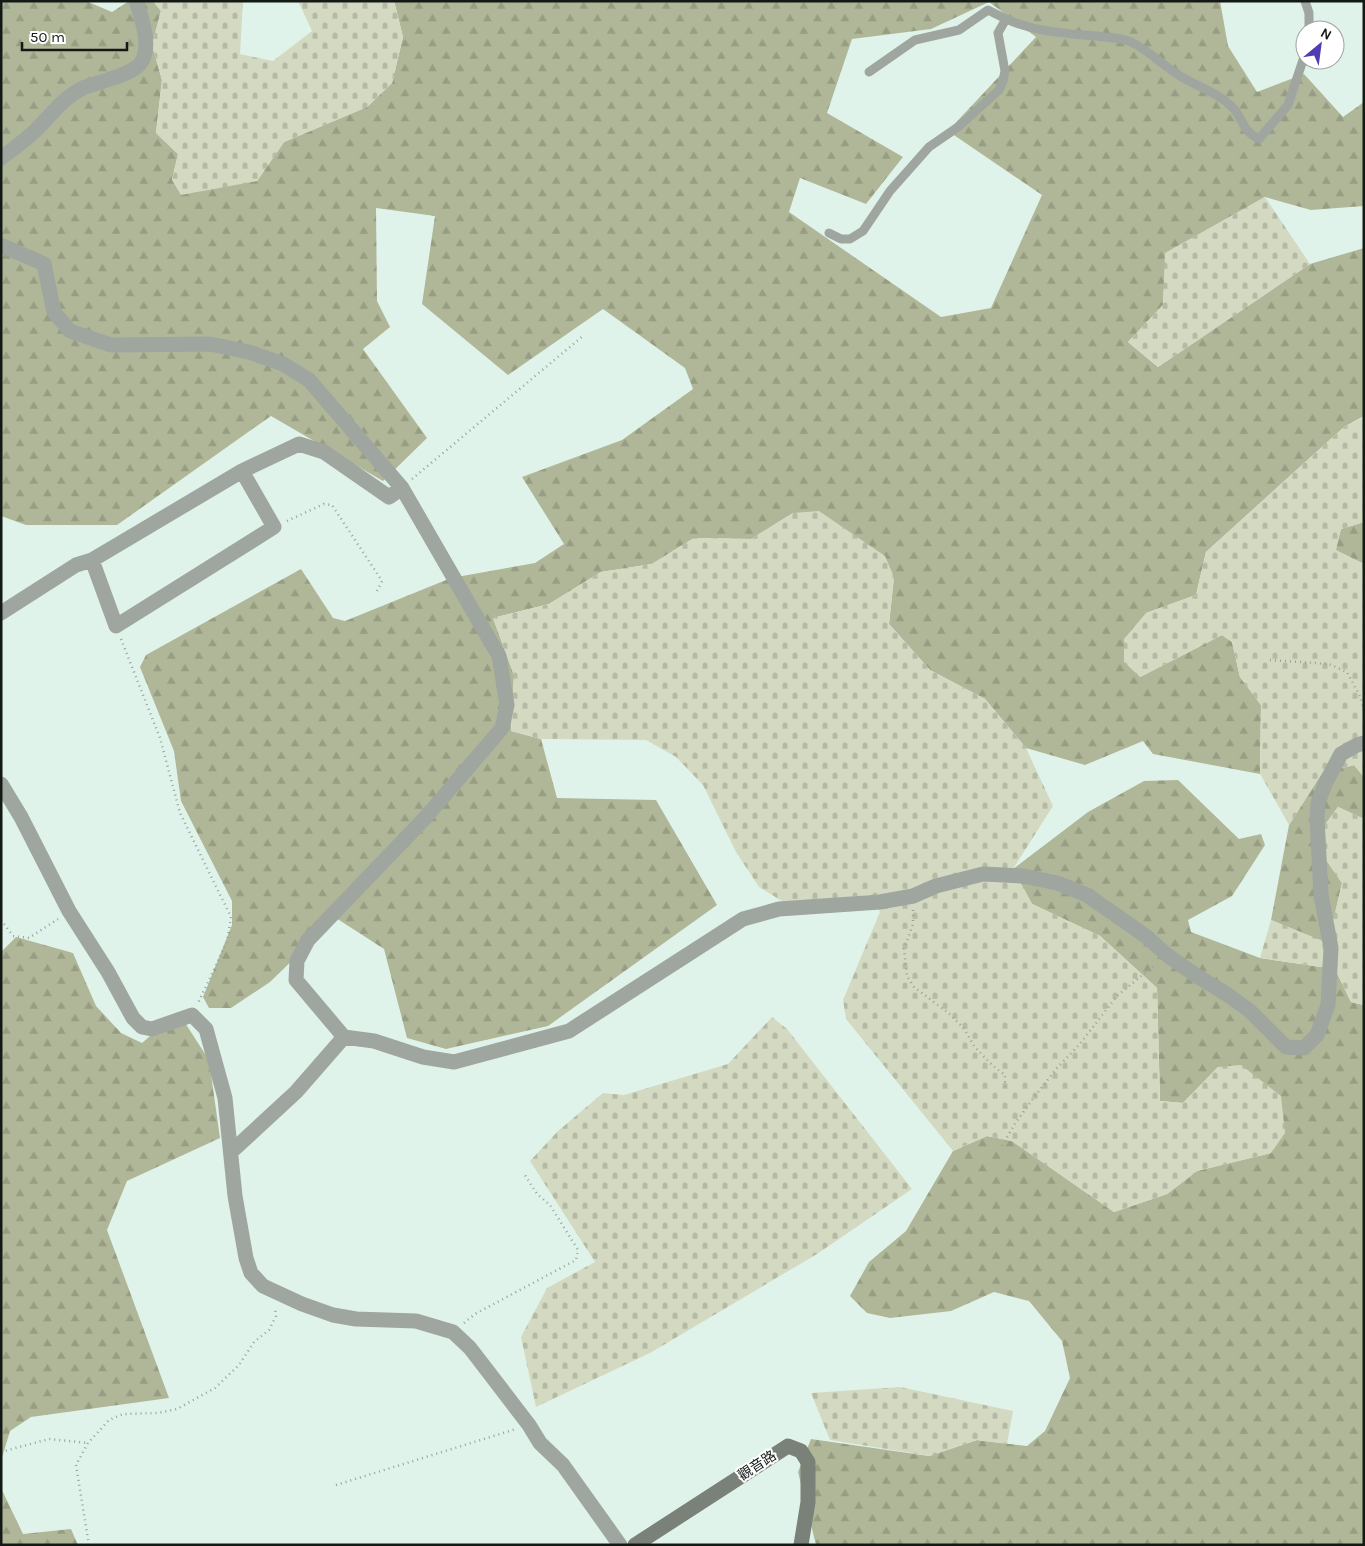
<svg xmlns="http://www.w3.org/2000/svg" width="1365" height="1546" viewBox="0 0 1365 1546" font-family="Karla,'Noto Sans TC',sans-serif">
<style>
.forest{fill:url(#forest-firs);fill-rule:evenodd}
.cemetery{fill:url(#cemetery-stones)}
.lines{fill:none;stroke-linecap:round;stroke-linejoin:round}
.path{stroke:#94a39c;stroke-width:2.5;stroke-dasharray:1 4;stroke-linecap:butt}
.lane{stroke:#9fa59f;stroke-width:9}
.street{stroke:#9fa59f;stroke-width:15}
.secondary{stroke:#7a8178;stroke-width:15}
.labels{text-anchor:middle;stroke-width:4;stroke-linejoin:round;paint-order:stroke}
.street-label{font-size:14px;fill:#131a16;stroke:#fff}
</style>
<defs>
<pattern id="forest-firs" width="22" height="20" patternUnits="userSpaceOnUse" patternTransform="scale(1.25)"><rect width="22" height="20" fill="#b0b798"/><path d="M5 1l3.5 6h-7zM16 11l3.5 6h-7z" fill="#969d82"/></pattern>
<pattern id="cemetery-stones" width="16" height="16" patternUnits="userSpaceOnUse" patternTransform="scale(1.25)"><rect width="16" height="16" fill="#d4dac1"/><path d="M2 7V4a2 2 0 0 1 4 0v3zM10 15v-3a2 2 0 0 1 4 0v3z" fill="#b5baa5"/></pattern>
</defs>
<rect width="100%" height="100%" fill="#e0f3ea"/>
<path class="forest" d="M1,1H86L112,12L129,1H153L161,11L152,45L162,80L156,133L178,154L172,180L257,181L284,142L367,107L392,83L403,37L394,1H1220L1228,46L1257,92L1304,74L1343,117L1364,102V206L1311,210L1265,197L1166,253L1163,305L1128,342L1158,367L1310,264L1364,248V416L1344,427L1206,552L1196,595L1146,613L1140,677L1222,635L1232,642L1240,677L1261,705L1260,774L1153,754L1143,741L1085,765L1026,748L985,699L930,670L889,624L894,577L793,513L751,539L694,538L652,564L601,572L549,604L493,618L514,675L511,731L541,739L557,798L656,800L717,905L548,1026L446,1049L407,1038L384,949L336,918L270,982L231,1008H209L203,997L232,925V901L181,801L174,751L140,667L146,655L301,569L333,618L345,621L451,578L535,563L564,544L522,477L622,440L693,389L685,368L603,309L508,375L422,304L435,216L376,208L377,301L390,327L363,349L427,438L383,481L271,416L117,525H26L1,516ZM989,2L1036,37L948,131L1042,195L991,308L941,317L789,212L800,178L866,204L903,157L827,113L852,39L931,29Z
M1364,522V564L1335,550L1341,529Z
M1354,765L1364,777V819L1338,807L1313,841L1342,883L1328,944L1271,920L1289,825L1322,773Z
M1178,780L1239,839L1261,834L1265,845L1232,896L1188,920L1191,932L1260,958L1335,969L1351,1002L1364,1005V1545H816L798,1472L811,1439L929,1456L977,1440L1027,1446L1045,1431L1070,1378L1062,1341L1029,1301L994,1292L951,1311L890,1318L867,1313L850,1296L869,1262L906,1231L953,1151L987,1136L1012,1141L1114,1212L1167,1194L1197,1171L1271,1153L1218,1067L1183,1103L1160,1101L1157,988L1100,936L1032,904L1013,869L1088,812L1144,781Z
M16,937L73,953L96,1006L121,1033L142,1043L178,1012L209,1060L220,1138L127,1181L107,1230L169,1398L31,1417L10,1431L1,1461V952Z
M1,1488L23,1534L71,1529L78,1545H1Z"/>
<path class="cemetery" d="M153,1H243L240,54L273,61L312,31L298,1H394L403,37L392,83L367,107L284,142L257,181L181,195L172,180L178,154L156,133L162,80L152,45L161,11Z
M1265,197L1310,264L1158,367L1128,342L1163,305L1165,253Z
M1364,417V522L1341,529L1336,550L1364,564V777L1354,765L1322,773L1289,825L1260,774L1261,705L1240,677L1232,642L1222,635L1140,677L1124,662V639L1146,613L1196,595L1206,552L1344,427Z
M819,511L885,556L894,577L889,624L930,670L985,699L1026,748L1053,806L1013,869L1032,904L1100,936L1157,988L1160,1101L1183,1103L1218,1067L1241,1065L1281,1096L1285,1133L1271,1153L1197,1171L1167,1194L1114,1212L1012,1141L987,1136L953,1151L846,1019L843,1000L880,912L870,895L785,903L759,887L736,852L703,785L676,757L646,740L541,739L511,731L514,675L493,618L549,604L601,572L652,564L694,538L751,539L793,513Z
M1338,807L1364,819V1005L1351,1002L1335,969L1260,958L1271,920L1328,943L1342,883L1313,841Z
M772,1017L787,1029L912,1189L817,1254L650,1353L536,1407L521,1337L547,1288L595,1262L530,1161L558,1131L603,1093L624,1095L728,1064Z
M900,1387L1013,1411L1007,1444L977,1440L930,1456L830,1440L811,1393Z"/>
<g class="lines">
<path class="path" d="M412,479L583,336
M287,521L324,504L332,505L382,581L377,591
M121,639L160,738L180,813L231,917L227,942L198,1003
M1270,660L1329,664L1347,672L1361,698L1364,713
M913,910V924L904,949L907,976L914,987L951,1015L965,1030L974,1046L992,1065L1005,1075V1087
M1,920L13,936L29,938L58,919
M1002,1146L1016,1122L1035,1096L1057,1068L1079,1045L1117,996L1156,964
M464,1323L475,1314L576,1260L578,1250L550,1205L537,1194L525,1175
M1,1452L49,1439L88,1443
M336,1485L516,1429
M89,1545L76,1465L88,1443L109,1420L123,1414L158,1413L177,1409L215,1388L239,1365L254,1342L269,1330L276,1316L275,1308"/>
<path class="lane" d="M1305,1L1309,13V30
M869,72L915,40L959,30L988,10L1006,19
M829,233L841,239H850L863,231L890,191L929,147L958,127L999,90L1003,81L1005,71L998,33L1006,19C1035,32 1064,33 1096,36C1107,38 1123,37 1133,43C1148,50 1163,65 1177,74C1195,86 1218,92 1233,108C1244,120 1242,131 1259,139L1288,105L1305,54"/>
<path class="street" d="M1,158C13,149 26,140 37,129C52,114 64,97 83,88C97,82 135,75 142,61C151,44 142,19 136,1
M1,245L44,264L54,312L70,331L111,345L210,344L249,352L283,364L309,380L402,488L499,656L507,705L502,728L426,817L308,940L297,961L296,980L344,1037
M92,560L116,626L274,527L242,471
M1,613L76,565L92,560L242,471L299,444L324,452L389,497L402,488
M1,784L21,817L69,911L108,972L133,1018L142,1027L152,1029L192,1015L206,1029L225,1098L235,1196L246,1258L251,1273L263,1286L302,1304L333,1315L356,1319L416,1321L453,1332L470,1348L529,1425L540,1443L563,1465L620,1545
M231,1152L296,1092L344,1037L374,1041L423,1057L454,1062L569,1031L743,919L779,909L880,902L913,896L936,886L983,874L1023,876L1057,883L1087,895L1147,937L1167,955L1197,976L1228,995L1250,1011L1286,1047L1304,1048L1317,1035L1328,1005L1331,948L1321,895L1317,818L1318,803L1325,784L1341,754L1357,745L1364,743"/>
<path class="secondary" d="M635,1545L788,1446L801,1451L808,1462V1502L801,1545"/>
</g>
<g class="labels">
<g class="street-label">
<text transform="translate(757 1465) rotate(-33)" y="5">觀音路</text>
</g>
</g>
<rect width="1365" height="1546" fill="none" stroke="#131a16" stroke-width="5"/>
<g transform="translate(1320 45) rotate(29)"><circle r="24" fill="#ffffff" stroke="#a1a3a2"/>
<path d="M0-4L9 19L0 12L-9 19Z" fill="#503db4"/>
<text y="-8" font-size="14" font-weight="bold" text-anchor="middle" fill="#131a16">N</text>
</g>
<path d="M22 42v8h105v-8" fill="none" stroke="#131a16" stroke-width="2.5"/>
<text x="30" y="42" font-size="15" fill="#131a16" stroke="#ffffff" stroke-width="4" paint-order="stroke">50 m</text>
</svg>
